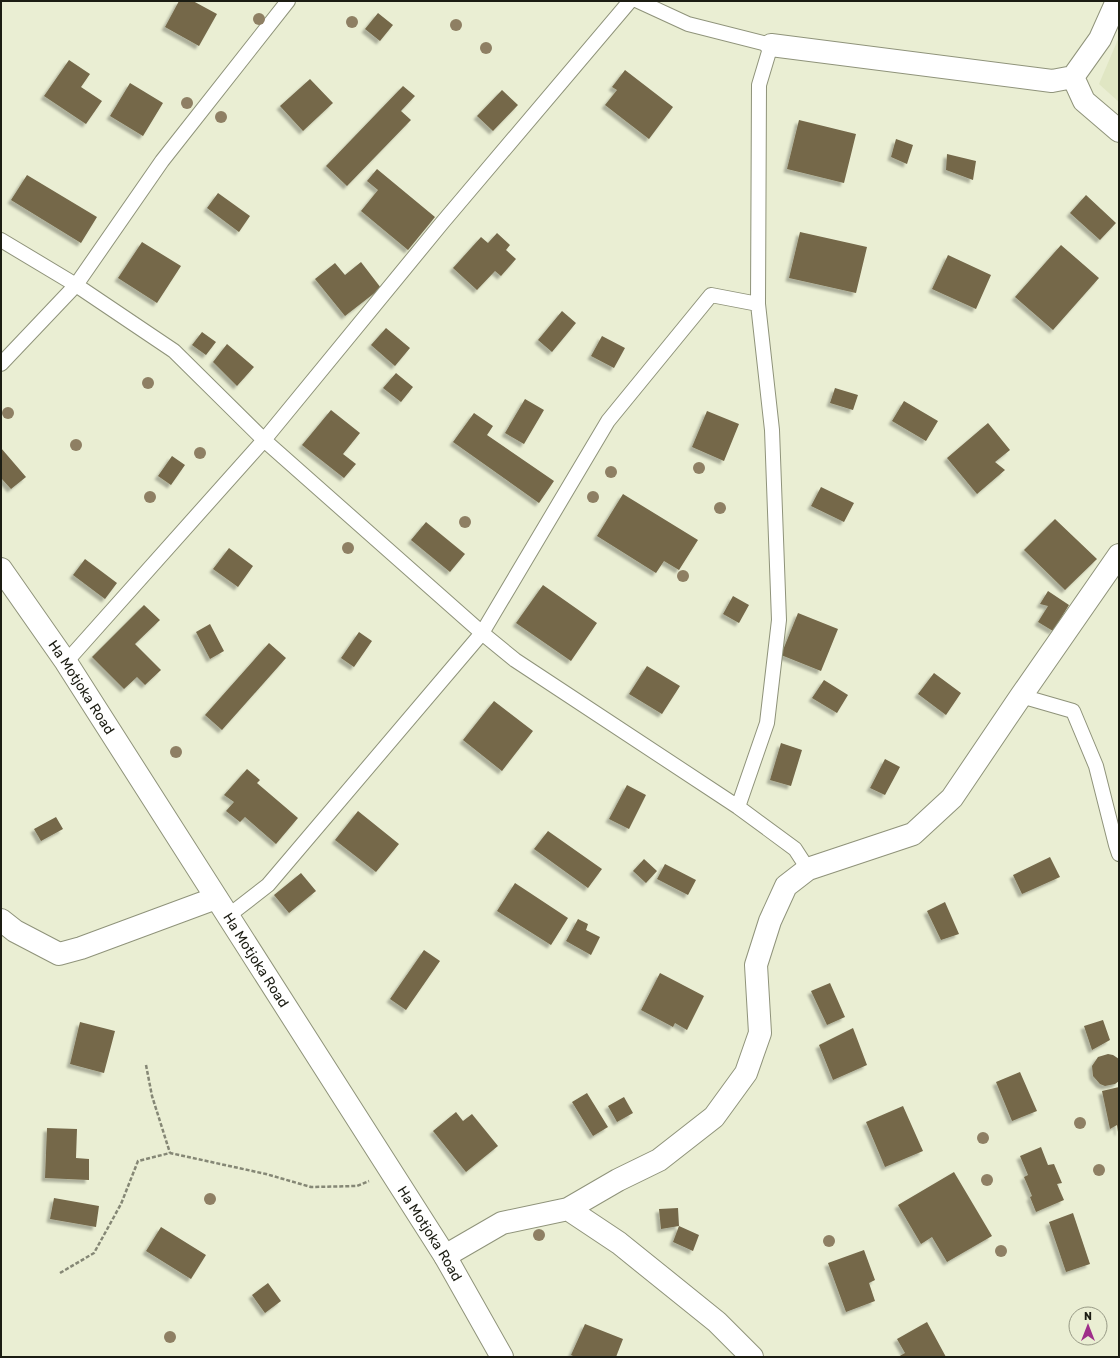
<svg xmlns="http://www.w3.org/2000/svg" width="1120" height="1358" viewBox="0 0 1120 1358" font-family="Rubik,sans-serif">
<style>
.built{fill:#e0e6c3}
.building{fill:#74684a;filter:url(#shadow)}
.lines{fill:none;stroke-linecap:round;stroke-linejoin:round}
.service-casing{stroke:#8f937a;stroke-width:16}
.minor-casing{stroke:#8f937a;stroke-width:24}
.tertiary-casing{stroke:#8f937a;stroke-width:24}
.path{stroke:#858775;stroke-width:2.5;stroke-dasharray:4 2;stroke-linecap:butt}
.service{stroke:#fff;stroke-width:14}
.minor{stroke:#fff;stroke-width:22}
.tertiary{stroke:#fff;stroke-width:22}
.tree{fill:#8e7f63}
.labels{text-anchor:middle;stroke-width:3;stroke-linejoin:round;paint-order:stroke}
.street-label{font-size:14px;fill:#1c1d13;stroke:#eaeed3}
</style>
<defs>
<filter id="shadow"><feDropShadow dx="-3.5" dy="3.5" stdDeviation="1" flood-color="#0004"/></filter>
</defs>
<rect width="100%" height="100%" fill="#eaeed3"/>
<path class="built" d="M1119,37V102L1099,84Z"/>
<path class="building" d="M179,1H193L217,14L199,46L165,27Z
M378,13L393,25L380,41L365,29Z
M69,60L90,74L81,87L102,101L86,124L44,96Z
M625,70L673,107L649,139L605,105L617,90L612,87Z
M310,79L333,103L303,131L280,106Z
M130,83L163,103L143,136L110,116Z
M403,86L415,96L401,111L411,120L347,186L326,166Z
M502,90L518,105L493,131L477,116Z
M799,120L856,134L844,183L787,169Z
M896,139L913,145L907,164L891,157Z
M947,154L976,161L973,180L946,170Z
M377,169L435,217L408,250L361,211L378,190L367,181Z
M27,175L97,217L81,243L11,200Z
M218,193L250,216L239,232L207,208Z
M1086,195L1116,223L1100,240L1070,213Z
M800,232L867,247L856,293L789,278Z
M497,233L510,245L506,250L516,259L501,276L495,271L477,290L453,268L481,237L488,243Z
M142,242L181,266L157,303L118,278Z
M1061,245L1099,278L1053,330L1015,297Z
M948,255L991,275L976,309L932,289Z
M361,262L381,288L345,316L315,279L335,263L345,275Z
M562,311L576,323L552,352L538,340Z
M386,328L410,348L395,366L371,345Z
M202,332L216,342L206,355L192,345Z
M602,336L625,348L614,368L591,356Z
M227,344L254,367L237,386L213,362Z
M396,373L413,387L401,402L383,388Z
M835,388L858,395L853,410L830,403Z
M525,399L544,410L524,444L505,433Z
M904,401L938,421L926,441L892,421Z
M331,410L360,433L343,454L356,464L344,478L302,445Z
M707,411L739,424L724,461L692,447Z
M474,413L493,426L487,435L554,481L539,503L453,442Z
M988,423L1010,450L995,462L1005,470L977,494L947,458Z
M1,448L26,477L11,489L1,478Z
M172,456L185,465L171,485L158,476Z
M821,487L854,503L844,522L811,506Z
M623,494L698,540L679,570L664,561L656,573L597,536Z
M1055,519L1097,559L1065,590L1024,550Z
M426,522L465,554L450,572L411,540Z
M229,548L253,566L238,587L213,569Z
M85,559L117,583L105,599L73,575Z
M543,585L597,623L571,661L516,623Z
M1048,591L1069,605L1053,631L1038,622L1048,606L1040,604Z
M733,596L749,605L739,623L723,614Z
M144,605L160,620L135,644L161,670L145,685L137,677L124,689L92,657Z
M798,613L838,629L821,671L781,655Z
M210,624L224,651L210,659L196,632Z
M359,632L372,641L354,667L341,658Z
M269,643L286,658L222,730L205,715Z
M647,666L680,686L662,714L629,694Z
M934,673L961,693L946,715L918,694Z
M824,680L848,695L837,713L812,698Z
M494,701L533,731L502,771L463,740Z
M781,743L802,750L791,786L770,780Z
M885,759L900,767L885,795L870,788Z
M247,769L260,780L257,783L298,818L276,844L245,817L240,822L226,811L234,802L224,795Z
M627,785L646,795L629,829L609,819Z
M358,811L399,844L376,872L335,840Z
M56,817L63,829L41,841L34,829Z
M548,831L602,869L588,888L534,849Z
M1050,857L1060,877L1022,894L1013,875Z
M644,859L657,871L646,883L633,871Z
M665,864L696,880L688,895L657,879Z
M301,873L316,891L289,913L274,895Z
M515,883L568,918L551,945L497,911Z
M945,902L959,934L941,940L927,911Z
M578,919L588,924L586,930L600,937L591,955L566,941Z
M424,950L440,961L406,1010L390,999Z
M660,973L704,996L687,1030L675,1023L673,1027L641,1010Z
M830,983L845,1017L827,1025L811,991Z
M1103,1020L1110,1040L1092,1050L1084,1026Z
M80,1022L115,1031L104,1073L70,1064Z
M853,1028L867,1065L833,1080L819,1045Z
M1108,1054L1113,1055L1119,1059V1081L1115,1084L1105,1086L1100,1084L1093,1076L1092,1066L1098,1057Z
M1020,1072L1037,1111L1012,1121L996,1082Z
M1119,1087V1132H1118L1117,1125L1110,1129L1102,1091Z
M587,1093L608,1127L593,1136L572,1102Z
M624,1097L633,1113L617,1122L608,1106Z
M903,1106L923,1151L885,1167L866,1122Z
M456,1112L463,1121L472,1114L498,1146L466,1172L433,1131Z
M47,1128L77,1129L76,1158L89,1159V1180L45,1178Z
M1041,1147L1048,1165L1054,1164L1062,1183L1057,1184L1064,1200L1036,1212L1030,1197L1032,1196L1024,1177L1028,1175L1020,1156Z
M954,1172L992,1236L947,1262L932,1237L921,1244L898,1205Z
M54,1198L99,1206L96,1227L50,1219Z
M678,1208L679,1226L699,1235L693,1251L673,1242L679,1226L661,1229L659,1209Z
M1073,1213L1090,1264L1066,1272L1049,1222Z
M161,1227L206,1255L191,1279L146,1251Z
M864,1250L875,1280L869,1283L875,1301L846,1312L828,1263Z
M268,1283L281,1301L265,1313L252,1295Z
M927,1322L946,1357H898L905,1353L897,1339Z
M585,1324L623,1339L616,1357H575L571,1355Z"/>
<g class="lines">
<defs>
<path id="service" d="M638,1L688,24L771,45L759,85L758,304L772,430L779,620L767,723L738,807
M1,240L76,285L174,351L264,440L482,633L515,660L738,807L795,849L808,869
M1,364L76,285L162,161L288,1
M66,662L264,440L442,223L630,1
M1021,696L1073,711L1096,766L1116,845L1119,854
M228,916L268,885L482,633L608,421L711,295L758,304"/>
<path id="minor" d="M771,45L1052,81L1073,77L1100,39L1117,1
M1073,77L1084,101L1119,131
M1,920L15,931L59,954L81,948L216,898
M568,1209L619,1243L717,1322L752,1357
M445,1256L502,1223L568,1209L618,1180L659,1160L714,1117L746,1073L760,1033L756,965L770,921L786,886L808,869L913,834L952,798L1021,696L1119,555"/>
<g id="tertiary">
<path id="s1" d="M1,569L66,662L445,1256L502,1357"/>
</g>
</defs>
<use href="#service" class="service-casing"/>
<use href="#minor" class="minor-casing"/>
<use href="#tertiary" class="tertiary-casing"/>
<path class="path" d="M146,1065L152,1096L170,1153
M60,1273L94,1253L121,1204L138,1161L170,1153L266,1174L311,1187L357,1186L369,1181"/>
<use href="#service" class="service"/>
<use href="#minor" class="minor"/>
<use href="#tertiary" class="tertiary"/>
</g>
<g class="tree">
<circle cx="259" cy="19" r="6"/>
<circle cx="352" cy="22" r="6"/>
<circle cx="456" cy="25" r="6"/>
<circle cx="486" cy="48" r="6"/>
<circle cx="187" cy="103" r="6"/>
<circle cx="221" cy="117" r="6"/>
<circle cx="148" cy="383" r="6"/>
<circle cx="8" cy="413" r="6"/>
<circle cx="76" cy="445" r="6"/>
<circle cx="200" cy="453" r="6"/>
<circle cx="699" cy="468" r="6"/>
<circle cx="611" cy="472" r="6"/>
<circle cx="150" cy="497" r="6"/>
<circle cx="593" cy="497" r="6"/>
<circle cx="720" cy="508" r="6"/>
<circle cx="465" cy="522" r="6"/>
<circle cx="348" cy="548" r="6"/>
<circle cx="683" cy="576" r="6"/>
<circle cx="176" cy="752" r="6"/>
<circle cx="1080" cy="1123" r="6"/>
<circle cx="983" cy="1138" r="6"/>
<circle cx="1099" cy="1170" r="6"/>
<circle cx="987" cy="1180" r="6"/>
<circle cx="210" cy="1199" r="6"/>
<circle cx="539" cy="1235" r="6"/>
<circle cx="829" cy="1241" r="6"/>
<circle cx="1001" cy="1251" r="6"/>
<circle cx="170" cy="1337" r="6"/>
</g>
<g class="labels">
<g class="street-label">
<text dy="5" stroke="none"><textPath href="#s1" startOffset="143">Ha Motjoka Road</textPath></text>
<text dy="5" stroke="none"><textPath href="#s1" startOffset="467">Ha Motjoka Road</textPath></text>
<text dy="5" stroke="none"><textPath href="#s1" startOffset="791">Ha Motjoka Road</textPath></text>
</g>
</g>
<rect width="1120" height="1358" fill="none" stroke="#1c1d13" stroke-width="4"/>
<g transform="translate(1088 1326)"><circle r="19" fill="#eaeed3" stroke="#989a86"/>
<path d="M0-3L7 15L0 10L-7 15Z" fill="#9f2e8a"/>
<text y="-6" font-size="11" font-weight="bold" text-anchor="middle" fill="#1c1d13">N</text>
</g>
</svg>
